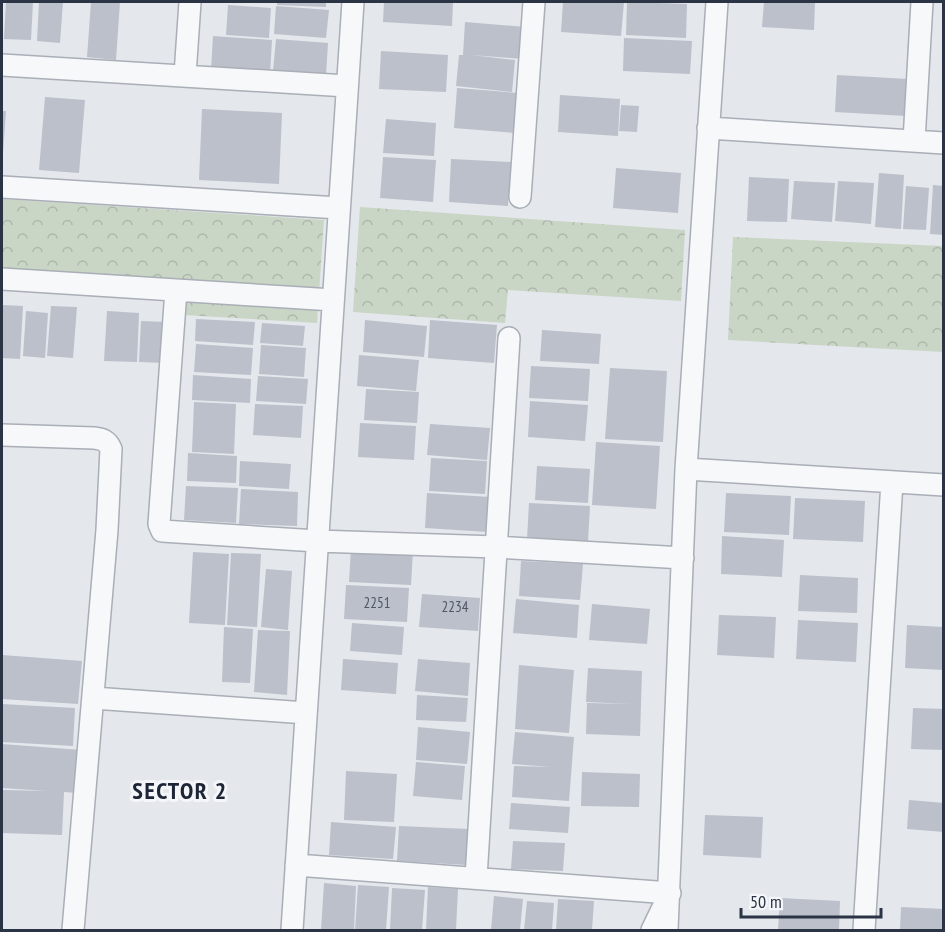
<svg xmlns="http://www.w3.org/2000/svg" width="945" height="932" viewBox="0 0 945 932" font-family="'PT Sans Narrow',sans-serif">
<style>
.park{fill:url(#park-crowns)}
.building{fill:#bbc0ca}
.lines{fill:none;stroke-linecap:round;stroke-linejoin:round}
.minor-casing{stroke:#a9aeb7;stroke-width:24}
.minor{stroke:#f7f8fa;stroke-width:21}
.labels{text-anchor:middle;stroke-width:6;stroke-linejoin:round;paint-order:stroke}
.number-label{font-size:15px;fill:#4f5766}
.district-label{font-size:24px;font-weight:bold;letter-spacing:1.5px;fill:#1d2536;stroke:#f4f6f9}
</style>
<defs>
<pattern id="park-crowns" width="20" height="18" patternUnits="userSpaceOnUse" patternTransform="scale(1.5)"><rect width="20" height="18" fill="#c9d6c5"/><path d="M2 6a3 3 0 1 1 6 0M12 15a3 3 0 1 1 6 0" fill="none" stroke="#adb8ab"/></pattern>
</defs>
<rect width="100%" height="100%" fill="#e4e7ec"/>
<path class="park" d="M2,199L324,220L317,323L184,315L185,280L2,270Z
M360,207L685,230L681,301L508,290L505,323L353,312Z
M733,237L943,246V352L728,340Z"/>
<path class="building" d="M6,2H33L31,40L4,39Z
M39,2H63L60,43L37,41Z
M91,2H120L116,60L87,57Z
M277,2H326V7L277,5Z
M384,2H453L452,26L383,22Z
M563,2H624L621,36L561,32Z
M627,2L687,4L686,38L626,35Z
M764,2H815L814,30L762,27Z
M228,5L271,8L269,38L226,35Z
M276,6L329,10L326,38L274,34Z
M465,22L526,27L523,59L471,55L515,60L512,92L456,86L459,55H463Z
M213,36L272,40L270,74L211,70Z
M624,38L692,41L690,74L623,71Z
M276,39L328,43L326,75L273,71Z
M381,51L448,55L446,92L379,89Z
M837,75L908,79L906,116L835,112Z
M457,88L518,93L515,133L454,128Z
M560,95L620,99L618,136L558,132Z
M45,97L85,100L79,173L39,170Z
M621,105L639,106L637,132L619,131Z
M202,109L282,113L279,184L199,180Z
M2,111H6L3,153H2Z
M386,119L436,123L434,156L383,153Z
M383,157L436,160L433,202L380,198Z
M451,159L511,162L508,206L449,202Z
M616,168L681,173L678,213L613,208Z
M879,173L904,175L901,229L875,227Z
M749,177L789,179L787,222L747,221Z
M794,181L835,183L832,222L791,219Z
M838,181L874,183L871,224L835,221Z
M933,185L944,186V235L930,234Z
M906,186L929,188L926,230L903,229Z
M2,305L23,306L20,359L2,358Z
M51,306L77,307L73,358L47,356Z
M26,311L48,313L45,358L23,356Z
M107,311L139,313L137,362L104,361Z
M196,319L255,322L253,345L195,341Z
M365,320L427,326L424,357L363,352Z
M430,320L497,325L494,363L428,358Z
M141,321L166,322L164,363L139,362Z
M262,323L305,326L303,346L260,343Z
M542,330L601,334L599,364L540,361Z
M196,344L253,348L251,375L194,372Z
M261,345L306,348L304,377L259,374Z
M359,355L419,360L416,391L357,386Z
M531,366L590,369L588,401L529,398Z
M610,368L667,371L663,442L605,439Z
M193,375L251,379L250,403L192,400Z
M258,376L308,379L306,404L256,401Z
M366,389L419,392L417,423L364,420Z
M530,401L588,405L585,441L528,437Z
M194,402L236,404L234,454L192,452Z
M255,404L303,406L301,438L253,435Z
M360,423L416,426L414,460L358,457Z
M430,424L490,428L487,460L427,455Z
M596,442L660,446L656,509L592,505Z
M188,453L237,456L236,483L187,481Z
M431,458L487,461L485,494L429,491Z
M240,461L291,464L289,489L239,486Z
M537,466L590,469L588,503L535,500Z
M186,486L238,488L236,523L184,520Z
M241,489L298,492L297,526L239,524Z
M427,493L490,497L488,532L425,528Z
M726,493L791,496L789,535L724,532Z
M795,498L865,501L863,542L793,539Z
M529,503L590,506L588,542L527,539Z
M722,536L784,540L782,577L721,574Z
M351,548L413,551L411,585L349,582Z
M193,552L229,554L225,625L189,623Z
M231,553L261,554L257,627L227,625Z
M521,561L583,564L580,600L519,596Z
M266,569L292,571L288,630L261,627Z
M800,575L858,578L857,613L798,611Z
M346,585L409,588L407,622L344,619Z
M422,594L480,598L478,631L419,627Z
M516,599L579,605L577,638L513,633Z
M592,604L650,609L647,644L589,640Z
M719,615L776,617L774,658L717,655Z
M798,620L858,623L856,662L796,659Z
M352,623L404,627L402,655L350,651Z
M907,625L944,627V670L905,668Z
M224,627L253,629L250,683L222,682Z
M258,630L290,631L287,695L254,692Z
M2,655L82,661L78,704L2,699Z
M343,659L398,663L396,694L341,690Z
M418,659L470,663L468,696L415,691Z
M519,665L574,670L569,733L515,729Z
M588,668L642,671L640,736L586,734L587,703L631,704L586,702Z
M417,695L468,698L466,722L416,720Z
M2,704L75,708L73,746L2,742Z
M913,708L944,709V750L911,749Z
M418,727L470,732L467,764L416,760Z
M515,732L574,737L569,801L512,797L514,766L551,767L512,764Z
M2,744L81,750L78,793L64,792L62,835L2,833V790L47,791L2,788Z
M416,762L465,766L462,800L413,796Z
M346,771L397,774L394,822L344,820Z
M582,772L640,774L639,807L581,806Z
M909,800L944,803V832L907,829Z
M511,803L570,807L568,833L509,829Z
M705,815L763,817L761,858L703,855Z
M331,822L396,827L393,859L329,855Z
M399,826L469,829L467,865L397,861Z
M513,841L565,843L563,871L511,869Z
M324,883L356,886L354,930H321Z
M358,885L389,887L386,930H355Z
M428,887L458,889L456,930H426Z
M392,888L425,890L422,930H390Z
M494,896L523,899L520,930H491Z
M780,898L840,901L839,930H778Z
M558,899L594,901L592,930H556Z
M527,901L554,903L552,930H524Z
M901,907L944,909V930H900Z"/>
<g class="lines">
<defs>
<path id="minor" d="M2,65L347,86
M185,75L190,2
M708,128L944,143
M914,141L922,2
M2,187L339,208
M520,197L534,2
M2,279L333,300
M176,290L159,524L162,531L317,541L496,547L683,558
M2,435L94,438C102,439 107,440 111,449L107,530L73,930
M686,469L944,485
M93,698L306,713
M296,865L670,893L652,930
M476,878L509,338
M292,930L353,2
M667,930L686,469L717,2
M864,930L892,482"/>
</defs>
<use href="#minor" class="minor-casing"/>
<use href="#minor" class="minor"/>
</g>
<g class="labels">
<g class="number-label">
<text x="377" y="608">2251</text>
<text x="455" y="612">2234</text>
</g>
<g class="district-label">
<text x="180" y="799">SECTOR 2</text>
</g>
</g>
<rect width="945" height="932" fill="none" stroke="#2b3445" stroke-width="6"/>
<path d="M741 908v9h140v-9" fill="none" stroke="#2b3445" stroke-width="3"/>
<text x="750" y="908" font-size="18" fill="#2b3445" stroke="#f4f6f9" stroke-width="4.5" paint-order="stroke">50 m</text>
</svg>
